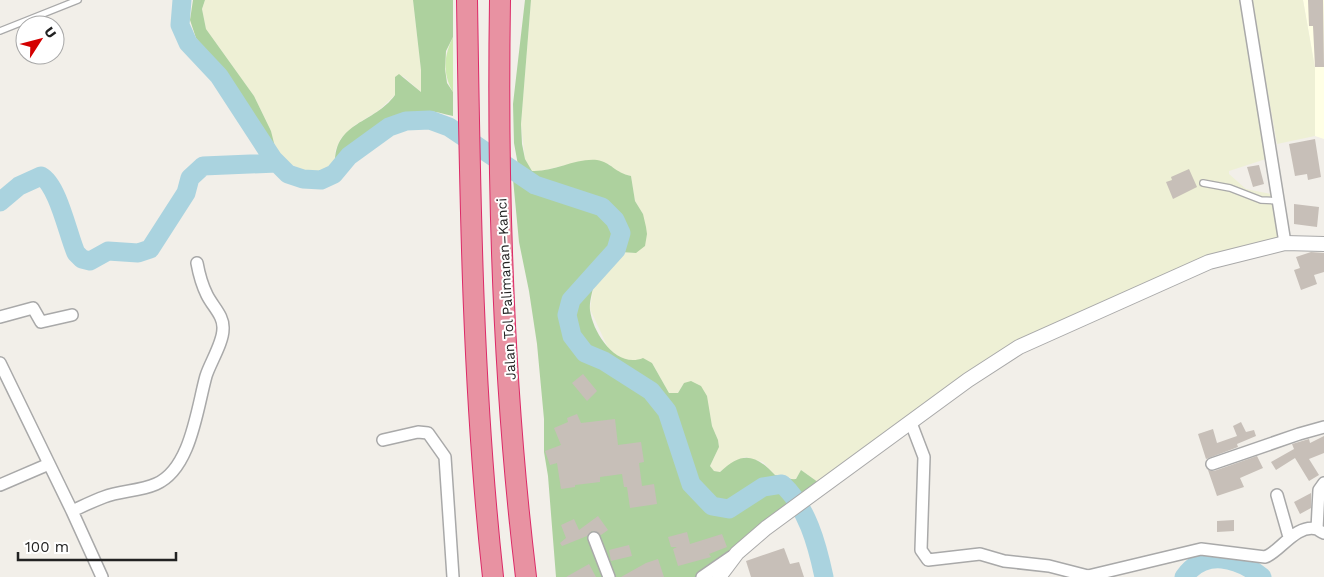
<svg xmlns="http://www.w3.org/2000/svg" width="1324" height="577" viewBox="0 0 1324 577" font-family="'Work Sans',sans-serif">
<style>
.education{fill:#ffffe5}
.farmland{fill:#eef0d5}
.grass{fill:#cdebb0}
.forest{fill:#add19e}
.lines{fill:none;stroke-linecap:round;stroke-linejoin:round}
.river{stroke:#aad3df;stroke-width:19}
.building{fill:#c7bfb8}
.service-casing{stroke:#a9a9a9;stroke-width:8}
.minor-casing{stroke:#a9a9a9;stroke-width:14}
.tertiary-casing{stroke:#a9a9a9;stroke-width:16}
.motorway-casing{stroke:#dc2a67;stroke-width:22}
.service{stroke:#fff;stroke-width:5.5}
.minor{stroke:#fff;stroke-width:11}
.tertiary{stroke:#fff;stroke-width:14}
.motorway{stroke:#e892a2;stroke-width:20}
.labels{text-anchor:middle;stroke-width:4;stroke-linejoin:round;paint-order:stroke}
.street-label{font-size:14px;fill:#222;stroke:#fff}
</style>
<rect width="100%" height="100%" fill="#f2efe9"/>
<path class="education" d="M1303,0H1324V139L1315,136V68Z"/>
<path class="farmland" d="M205,0H413L421,70V92L403,76L395,77V95L378,111L355,125L341,138L335,151V163L320,172L309,173L286,162L275,147L271,131L254,96L206,29L202,9Z
M531,0H1243L1269,158L1229,171V174L1246,189L1276,195L1279,239L1040,332L822,485L801,470L796,479H793L783,475H775L763,462L745,457L719,472L714,471L710,466L719,447L718,440L712,426L709,409L684,383L678,393H669L652,363L623,359L609,350L590,309L594,283L620,252L635,253L643,214L635,201L631,176L618,173L609,164L574,163L541,171H532L525,159L521,124Z
M1251,0H1303L1315,68V136L1277,144Z"/>
<path class="grass" d="M453,37V92C442,73 444,55 453,37Z"/>
<path class="forest" d="M193,0H205L202,9L206,29L254,96L271,131L275,147L219,66L196,38L190,20Z
M413,0H453V37L446,51L445,69L447,83L453,92V116C444,114 435,111 426,111C390,112 358,138 335,163C335,121 374,124 395,95V77L399,74L421,92V70Z
M525,0H531L521,124L522,144L525,159L532,171C554,172 575,158 597,160C611,162 615,173 631,176L635,201L643,214L646,227L647,234L645,246L636,253L620,252L626,232L619,217L605,203L537,181L522,172L518,165L514,143L513,104Z
M513,179L533,189L600,211L611,222L616,233L612,247L567,298L563,315L567,338L582,357L602,365L648,395L663,413L687,486L709,511L730,513L749,503L765,491L780,489L788,496L789,502C779,513 766,520 754,529C734,545 718,563 696,577H556L548,476L544,452V419L537,344L529,291L519,242Z
M594,283C593,291 589,301 590,310C593,334 617,369 643,358L652,363L669,393H678L684,383L691,381L701,386L707,396L712,426L718,440L719,447L710,466L714,471L720,472C742,451 755,454 775,475C783,475 789,480 796,479L801,470L822,485L805,497L783,479L761,482L728,504L714,502L695,481L671,409L655,387L607,357L588,349L576,334L572,315L575,302Z"/>
<g class="lines">
<path class="river" d="M182,0L180,25L188,43L219,76L273,159L288,174L303,179L321,180L334,174L349,156L389,127L406,121L430,120L449,127L535,185L602,207L615,220L621,233L616,250L571,300L567,315L572,336L585,353L604,361L651,391L667,411L691,484L712,506L729,509L763,487L782,484C807,507 817,544 824,577
M0,202L19,186L41,176C58,185 68,235 76,253L82,259L90,261L108,251L138,253L150,249L186,193L190,178L203,166L277,163
M1184,577C1205,548 1238,558 1262,577"/>
</g>
<path class="building" d="M1308,0H1323L1324,67H1315L1313,26H1309Z
M1315,139L1321,177L1308,180L1307,174L1295,176L1289,144Z
M1259,165L1264,184L1253,187L1247,167Z
M1189,169L1197,187L1173,199L1166,182L1172,180L1171,177Z
M1294,204L1319,207L1317,227L1294,224Z
M1311,252L1324,253V272L1314,275L1317,284L1301,290L1294,270L1300,268L1296,257Z
M583,374L597,391L587,401L572,383Z
M577,414L581,423L615,419L618,445L641,442L644,462L639,463L642,486L654,484L657,504L630,508L627,487H624L622,474L600,477V482L575,485V487L561,489L557,463L550,465L545,451L561,445L554,428L568,422L567,418Z
M1241,422L1246,432L1254,430L1256,436L1237,444L1238,447L1206,459L1198,434L1213,429L1217,443L1237,436L1233,426Z
M1324,436V453L1309,459L1319,475L1309,481L1295,458L1276,470L1271,462L1294,449L1292,444L1309,439L1310,443Z
M1257,456L1263,468L1240,478L1244,487L1217,496L1208,470L1214,471Z
M1311,493V508L1300,514L1294,502Z
M598,516L608,530L601,535L592,531L587,536L562,546L560,543L566,538L561,525L574,519L579,530Z
M1234,520V531L1217,532V521Z
M687,532L690,544L722,534L727,547L709,554L711,557L678,566L673,549L677,547H671L668,537Z
M629,545L632,556L611,561L609,550Z
M784,548L790,564L799,562L804,577H751L746,561Z
M658,559L664,577H621L646,563Z
M589,564L596,577H566Z"/>
<g class="lines">
<defs>
<path id="service" d="M0,31L78,0
M1203,183L1230,188L1261,200L1279,201"/>
<path id="minor" d="M1246,0L1285,243
M0,317L33,308L41,322L72,315
M0,363L72,511L102,577
M911,423L924,457L921,550L928,560L980,554L1004,561L1049,566L1088,576L1201,549L1265,557C1279,553 1296,523 1317,529C1319,530 1321,532 1324,533
M383,440L418,432L428,433L445,457L453,577
M1212,464L1299,434L1324,427
M0,485L49,464
M1277,495L1289,537
M72,511C83,506 93,501 104,497C120,491 140,491 156,484C191,469 197,408 206,376C210,363 223,343 223,329C224,316 213,307 207,295C202,285 199,274 197,263
M1317,529L1319,490L1324,483
M594,538L609,577
M702,577L731,557"/>
<path id="tertiary" d="M719,577L737,553L766,528L968,380L1019,347L1209,262L1285,243L1324,244"/>
<path id="motorway" d="M467,0C470,193 472,385 493,577
M500,0C497,192 503,386 526,577"/>
</defs>
<use href="#service" class="service-casing"/>
<use href="#minor" class="minor-casing"/>
<use href="#tertiary" class="tertiary-casing"/>
<use href="#motorway" class="motorway-casing"/>
<use href="#service" class="service"/>
<use href="#minor" class="minor"/>
<use href="#tertiary" class="tertiary"/>
<use href="#motorway" class="motorway"/>
</g>
<g class="labels">
<g class="street-label">
<text transform="translate(506 289) rotate(-93)" y="5">Jalan Tol Palimanan–Kanci</text>
</g>
</g>
<g transform="translate(40 40) rotate(54)"><circle r="24" fill="#ffffff" stroke="#a7a7a7"/>
<path d="M0-4L9 19L0 12L-9 19Z" fill="#d40000"/>
<text y="-8" font-size="14" font-weight="bold" text-anchor="middle" fill="#222222">U</text>
</g>
<path d="M18 552v8h158v-8" fill="none" stroke="#222222" stroke-width="2.5"/>
<text x="25" y="552" font-size="15" fill="#222222" stroke="#ffffff" stroke-width="4" paint-order="stroke">100 m</text>
</svg>
